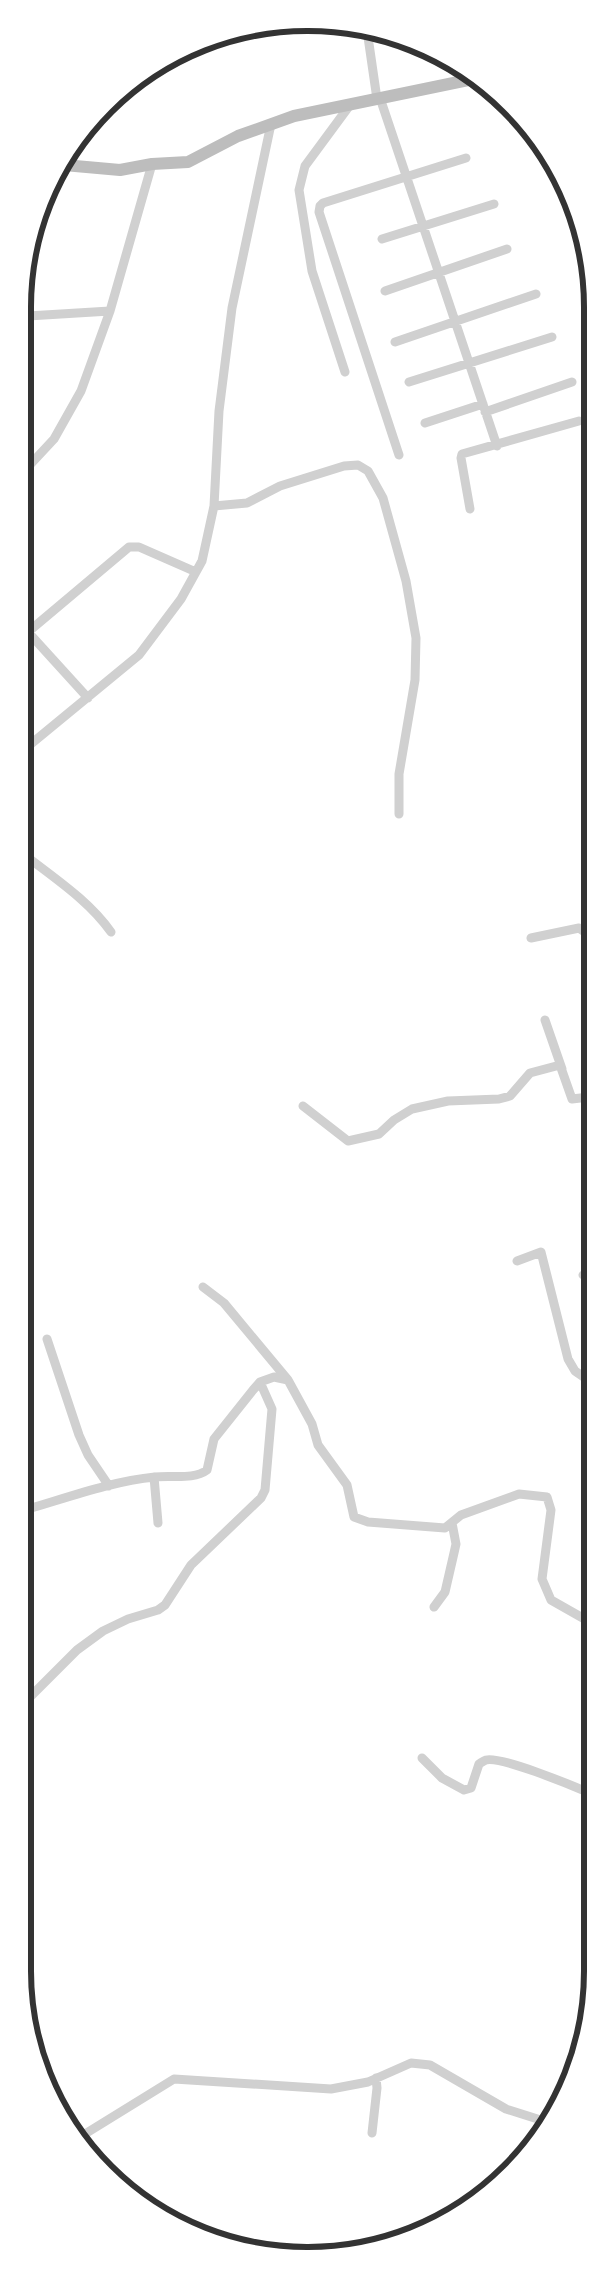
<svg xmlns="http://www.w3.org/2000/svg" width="615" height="2278" viewBox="0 0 615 2278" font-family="Commissioner,sans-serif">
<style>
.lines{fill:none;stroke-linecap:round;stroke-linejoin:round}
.minor{stroke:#d0d0d0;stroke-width:9}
.secondary{stroke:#bdbdbd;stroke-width:12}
.rim{fill:none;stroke:#333;stroke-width:6}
</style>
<rect width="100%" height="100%" fill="#fff"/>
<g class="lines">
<path class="minor" d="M367,30L377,99
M380,98L497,446
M382,239L494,204
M385,291L507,249
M28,316L110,311
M395,342L536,294
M345,372L312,271L299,190L305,166L350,105
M409,382L552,337
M485,412L572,382
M425,423L483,404
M399,455L319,212L320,206L323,203L466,158
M27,468L54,439L81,391L110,311L152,164
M214,506L247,503L280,486L344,466L358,465L368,471L383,498L406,581L416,638L415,680L399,774V814
M470,509L461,458L462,454L579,421
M88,698L28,632L129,547H139L196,572
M26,748L139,655L181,599L202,561L214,506L219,411L232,308L271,124
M26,856C57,880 89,901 111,932
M531,938L579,928L589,935
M545,1020L562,1069
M303,1106L348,1141L379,1134L394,1120L412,1109L448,1101L499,1099L510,1096L530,1073L560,1065L572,1099L589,1097
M517,1261L541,1252L568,1359L575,1371L588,1380
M583,1275L588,1272
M203,1287L224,1303L288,1380
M47,1339L79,1435L88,1455L109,1486
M154,1477L158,1523
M24,1507L28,1509C69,1497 113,1481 155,1477C172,1475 194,1480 207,1470L214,1439L253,1390L260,1382L274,1377L288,1380L312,1424L318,1445L347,1485L354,1517L368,1522L445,1528L461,1515L519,1494L547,1497L551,1510L542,1579L551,1600L588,1621
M434,1607L445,1592L454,1553L456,1544L452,1523
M23,1704L77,1650L103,1631L128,1619L158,1610L165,1605L191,1565L261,1498L265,1490L272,1409L260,1382
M422,1758L442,1778L464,1790L471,1788L479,1764C481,1763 483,1761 486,1760C501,1756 571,1785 587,1792
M372,2133L377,2088L376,2078
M80,2137L174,2079L331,2089L368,2082L411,2063L430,2065L506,2109L547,2122"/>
<path class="secondary" d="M64,165L120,170L152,164L188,162L238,136L294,116L473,79"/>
</g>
<path d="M0 0H615V2278H0ZM307 31H308A276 276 0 0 1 584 307V1971A276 276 0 0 1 308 2247H307A276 276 0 0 1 31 1971V307A276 276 0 0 1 307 31Z" fill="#fff" fill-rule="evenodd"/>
<path class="rim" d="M307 31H308A276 276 0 0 1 584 307V1971A276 276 0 0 1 308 2247H307A276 276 0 0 1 31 1971V307A276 276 0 0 1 307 31Z"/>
</svg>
